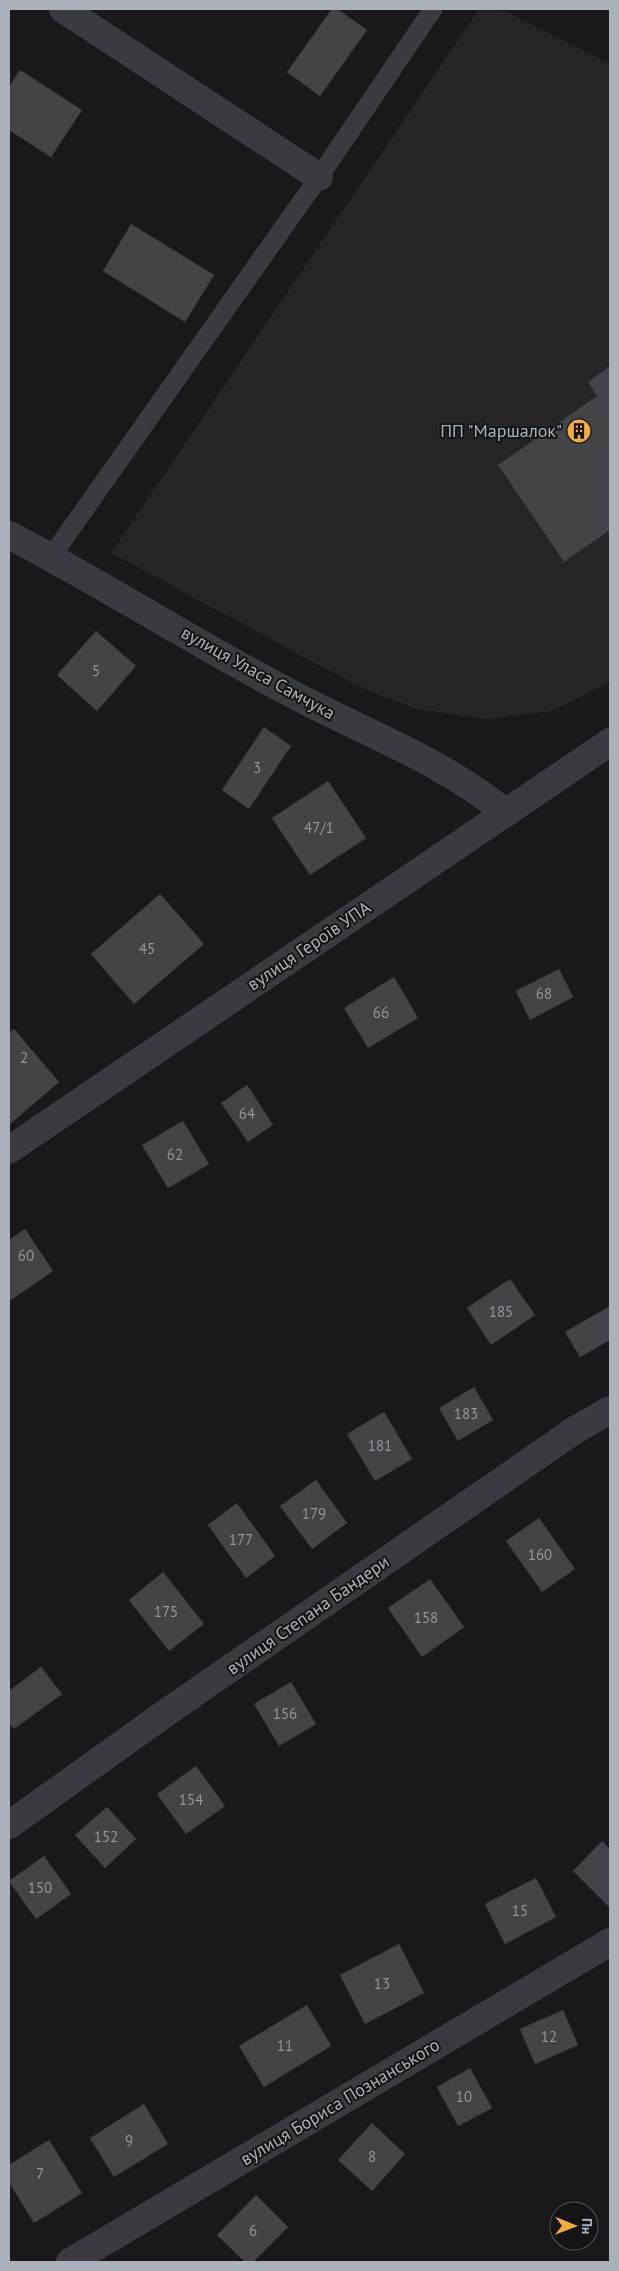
<svg xmlns="http://www.w3.org/2000/svg" width="619" height="2271" viewBox="0 0 619 2271" font-family="'PT Sans',sans-serif">
<style>
.built{fill:#252528}
.building{fill:#434448;stroke:#333337}
.lines{fill:none;stroke-linecap:round;stroke-linejoin:round}
.service{stroke:#3a3b40;stroke-width:19}
.minor{stroke:#3a3b40;stroke-width:28}
.tertiary{stroke:#3a3b40;stroke-width:28}
.labels{text-anchor:middle;stroke-width:4;stroke-linejoin:round;paint-order:stroke}
.number-label{font-size:15px;fill:#91969e}
.poi-label{font-size:18px;fill:#abb1bb;stroke:#141416;text-anchor:end}
.street-label{font-size:18px;fill:#abb1bb;stroke:#141416}
</style>
<rect width="100%" height="100%" fill="#19191b"/>
<path class="built" d="M479,9H500L610,64V682L554,711L487,719L415,709L357,686L111,553Z"/>
<path class="building" d="M332,9H337L367,30L320,96L287,72Z
M20,70L82,110L51,157L9,130V87Z
M131,224L214,275L185,322L103,271Z
M610,366V530L564,562L498,465L597,396L588,382Z
M96,631L136,666L97,711L57,675Z
M264,727L291,746L249,809L222,790Z
M328,781L366,838L310,875L272,818Z
M160,894L204,944L134,1004L91,954Z
M559,969L573,997L530,1020L516,991Z
M394,977L418,1018L368,1048L344,1008Z
M14,1029L59,1082L9,1125V1033Z
M247,1085L273,1125L248,1142L221,1103Z
M183,1121L209,1164L168,1188L142,1145Z
M25,1229L53,1271L11,1300L9,1297V1240Z
M510,1279L535,1315L491,1345L467,1308Z
M610,1306V1340L580,1357L565,1332Z
M474,1387L493,1420L458,1441L439,1408Z
M384,1412L412,1459L375,1481L347,1434Z
M316,1480L347,1523L312,1549L280,1506Z
M237,1503L275,1556L246,1578L208,1525Z
M539,1518L575,1569L542,1592L506,1541Z
M163,1572L204,1624L169,1651L129,1600Z
M430,1579L464,1627L422,1657L388,1608Z
M41,1667L62,1694L14,1729L9,1723V1691Z
M291,1682L316,1724L279,1746L254,1704Z
M196,1766L225,1806L186,1834L157,1794Z
M107,1807L136,1839L105,1868L75,1835Z
M602,1841L610,1849V1908L573,1871Z
M44,1856L71,1894L36,1919L9,1881Z
M536,1878L556,1917L505,1944L485,1904Z
M399,1944L424,1993L365,2024L340,1975Z
M307,2005L331,2046L264,2087L239,2046Z
M563,2010L578,2045L535,2064L520,2029Z
M470,2068L492,2108L458,2126L437,2087Z
M144,2104L168,2144L114,2177L90,2138Z
M372,2123L405,2154L372,2191L338,2160Z
M49,2140L82,2193L34,2223L9,2182V2165Z
M256,2195L288,2227L253,2262H245L217,2235Z"/>
<g class="lines">
<path class="service" d="M51,557L319,177L433,9"/>
<path class="minor" d="M63,9L319,177
M9,535C105,585 196,644 292,694C364,732 443,761 506,813
M9,1825L170,1710L575,1430L610,1410
M70,2262L610,1942"/>
<path class="tertiary" d="M9,1150L610,742"/>
</g>
<defs>
<symbol id="building-disc" viewBox="-11 -11 22 22"><circle r="9.5" fill="#f4ad38" stroke="#141416"/><path d="M-4-6H4V6H1V3H-1V6H-4ZM-2.5-4.3h1.7v1.8h-1.7ZM.8-4.3h1.7v1.8H.8ZM-2.5-1h1.7V.8h-1.7ZM.8-1h1.7V.8H.8Z" fill="#111"/></symbol>
</defs>
<g fill-rule="evenodd">
<use href="#building-disc" x="565" y="417" width="28" height="28"/>
</g>
<g class="labels">
<g class="number-label">
<text x="96" y="676">5</text>
<text x="257" y="773">3</text>
<text x="319" y="833">47/1</text>
<text x="147" y="954">45</text>
<text x="544" y="999">68</text>
<text x="381" y="1018">66</text>
<text x="24" y="1063">2</text>
<text x="247" y="1119">64</text>
<text x="175" y="1160">62</text>
<text x="26" y="1261">60</text>
<text x="501" y="1317">185</text>
<text x="466" y="1419">183</text>
<text x="380" y="1451">181</text>
<text x="314" y="1519">179</text>
<text x="241" y="1545">177</text>
<text x="540" y="1560">160</text>
<text x="166" y="1617">175</text>
<text x="426" y="1623">158</text>
<text x="285" y="1719">156</text>
<text x="191" y="1805">154</text>
<text x="106" y="1842">152</text>
<text x="40" y="1893">150</text>
<text x="520" y="1916">15</text>
<text x="382" y="1989">13</text>
<text x="549" y="2042">12</text>
<text x="285" y="2051">11</text>
<text x="464" y="2102">10</text>
<text x="129" y="2146">9</text>
<text x="372" y="2162">8</text>
<text x="40" y="2179">7</text>
<text x="253" y="2236">6</text>
</g>
<g class="poi-label">
<text x="562" y="437">ПП "Маршалок"</text>
</g>
<g class="street-label">
<text transform="translate(258 673) rotate(29)" y="6">вулиця Уласа Самчука</text>
<text transform="translate(309 946) rotate(-34)" y="6">вулиця Героїв УПА</text>
<text transform="translate(308 1615) rotate(-35)" y="6">вулиця Степана Бандери</text>
<text transform="translate(340 2102) rotate(-31)" y="6">вулиця Бориса Познанського</text>
</g>
</g>
<rect width="619" height="2271" fill="none" stroke="#abb1bb" stroke-width="20"/>
<g transform="translate(574 2226) rotate(91)"><circle r="24" fill="#141416" stroke="#505358"/>
<path d="M0-4L9 19L0 12L-9 19Z" fill="#f4ad38"/>
<text y="-8" font-size="14" font-weight="bold" text-anchor="middle" fill="#abb1bb">Пн</text>
</g>
</svg>
